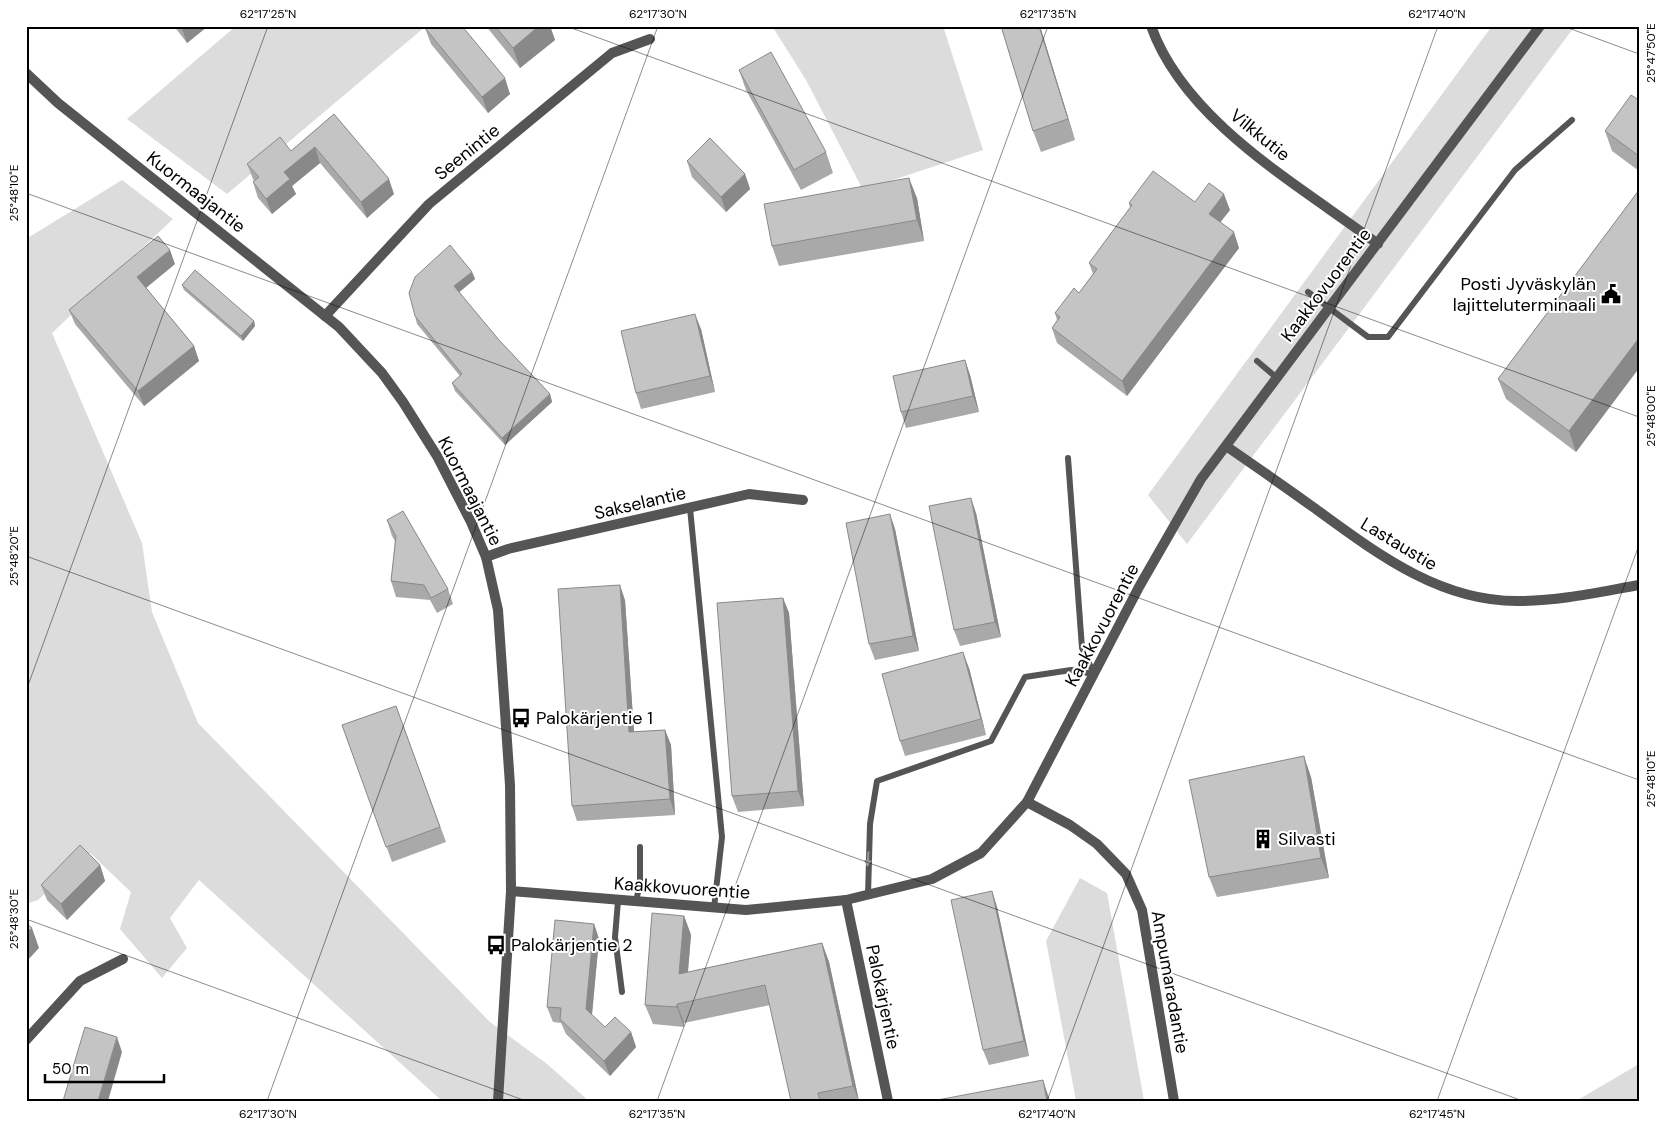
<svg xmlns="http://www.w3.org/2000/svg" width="1665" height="1127" viewBox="0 0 1665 1127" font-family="'DM Sans',sans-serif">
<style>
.green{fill:#dcdcdc}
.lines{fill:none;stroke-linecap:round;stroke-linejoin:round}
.service{stroke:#555;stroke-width:6}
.minor{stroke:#555;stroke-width:10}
.tertiary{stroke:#555;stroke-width:10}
.wall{fill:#a9a9a9}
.shaded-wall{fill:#898989}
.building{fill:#c4c4c4;stroke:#898989}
.oneway{fill:#999}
.ticks{fill:none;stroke:#000;stroke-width:1;stroke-opacity:0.45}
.labels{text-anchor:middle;stroke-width:4;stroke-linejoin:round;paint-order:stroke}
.street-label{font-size:18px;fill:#000;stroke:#fff}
.poi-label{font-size:18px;fill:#000;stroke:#fff;text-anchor:start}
.neatline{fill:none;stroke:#000;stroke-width:2}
.ticks-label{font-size:12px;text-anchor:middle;fill:#000}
</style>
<rect width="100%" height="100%" fill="#fff"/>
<path class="green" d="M236,26H426L227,194L127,119Z
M772,26H943L983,150L863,190L806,80Z
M1492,26H1575L1187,544L1148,495Z
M122,180L173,219L52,333L142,543L152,612L198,723L490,1022L547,1064L589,1101H442L199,880L170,918L187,948L162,978L120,929L131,892L90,853L38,900L26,904V239Z
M1080,878L1107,893L1144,1101H1076L1046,941Z
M1639,1064V1101H1576Z"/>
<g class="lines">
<path class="service" d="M1308,292L1368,337H1388L1515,170L1572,120
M1257,361L1277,378
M1068,458L1082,648L1094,674
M690,508L722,837L714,908
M868,895L870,824L877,781L991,741L1025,677L1071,670L1094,674
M618,901L615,937L622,992
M636,902L640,882V847"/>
<path class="minor" d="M1151,26C1185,122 1299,185 1378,244
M325,316L429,204L612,53L650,39
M1226,446C1255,466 1284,486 1313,507C1375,552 1439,602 1519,601C1560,601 1599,592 1639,585
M486,557L508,549L749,494L803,500
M1027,802L1139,587L1201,479L1540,26
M846,900L888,1101
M26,1040L80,981L123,959"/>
<path class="tertiary" d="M26,73L58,103L339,327L382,373L403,402L437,456L471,522L486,557L498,610L510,785L511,891L498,1101
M511,891L746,910L846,900L932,879L981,853L1027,802L1070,825L1097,844L1126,874L1142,910L1174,1101"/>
</g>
<path class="wall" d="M174,26H208L187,43Z
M486,26H550L555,40L520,68Z
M1001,26H1040L1075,140L1041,152L1033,131Z
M425,28L510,94L488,113L431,44Z
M739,70L826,152L833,173L801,190L746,90Z
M1639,100V171L1612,151L1605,131Z
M334,114L394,194L367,218L320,163L292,186L296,194L272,214L258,198L253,182L254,181L253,179L247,164L291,151Z
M687,161L745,174L750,189L726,212L692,177Z
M1639,190V368L1576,452L1506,399L1498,379Z
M917,198L924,241L779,266L772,246Z
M1195,202L1230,210L1220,222L1239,248L1127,396L1057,343L1052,328L1057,320L1055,313L1079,293L1093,274L1089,263L1130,208L1129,203Z
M175,264L146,288L194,346L199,361L144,406L75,324L69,310Z
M472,272L475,279L459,292L499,340L550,394L552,402L505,445L455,391L452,383L460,376L417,324L415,316Z
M182,285L254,321L255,326L243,341L184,290Z
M701,329L715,392L641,409L636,393Z
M965,360L970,375L979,412L906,428L901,412Z
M976,513L1001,637L960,646L954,630Z
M387,520L448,589L453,604L437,613L430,600L396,597L391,581L395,541L392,536Z
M895,529L919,651L875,660L869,644Z
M783,598L789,613L804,806L738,812L732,796Z
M625,600L634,732L665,730L671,745L675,815L577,821L572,806Z
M969,668L986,735L905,756L900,741Z
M396,706L446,842L392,862L342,725Z
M1311,777L1329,878L1217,897L1209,877Z
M100,865L105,881L67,920L47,900L41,885Z
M992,891L997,907L1029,1056L989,1065L983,1050Z
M684,916L691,935L688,972L822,943L829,962L859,1101H791L770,1005L684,1023V1027L653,1024L645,1005Z
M594,924L599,939L592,1015L605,1027L631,1032L636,1047L610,1076L566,1034L561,1023L553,1022L547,1007Z"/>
<path class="shaded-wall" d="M181,26H208L187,43Z
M539,26H550L555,40L520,68L513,48Z
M1039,26H1040L1075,140L1068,119Z
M505,78L510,94L488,113L482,97Z
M315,147L320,163L292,186L296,194L272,214L266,199L284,172Z
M745,174L750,189L726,212L721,197Z
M909,178L917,198L924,241L917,220Z
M389,179L394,194L367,218L361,202Z
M1224,194L1230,210L1215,229L1209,214Z
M1234,232L1239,248L1127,396L1122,381Z
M170,250L175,264L142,291L137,277Z
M472,272L475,279L457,294L454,286Z
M695,314L701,329L715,392L710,376Z
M254,321L255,326L243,341L241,336Z
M1639,338V368L1576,452L1569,431Z
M194,346L199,361L144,406L138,391Z
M965,360L970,375L979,412L973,396Z
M550,394L552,402L505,445L502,438Z
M971,498L976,513L1001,637L995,622Z
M890,514L895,529L919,651L913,636Z
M620,585L625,600L635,747L629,732Z
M783,598L789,613L804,806L798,791Z
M963,652L969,668L986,735L981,719Z
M665,730L671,745L675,815L670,799Z
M1304,756L1311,777L1329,878L1321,858Z
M100,865L105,881L67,920L61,904Z
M992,891L997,907L1029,1056L1024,1041Z
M684,916L691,935L686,993L679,974Z
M594,924L599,939L591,1024L586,1009Z
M32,928L39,948L26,962V934Z
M822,943L829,962L859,1101L853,1086Z
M677,1004L684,1023V1027L677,1007Z
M631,1032L636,1047L610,1076L604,1061Z
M117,1037L122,1052L108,1101H98Z
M1043,1080L1050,1101H1047Z"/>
<path class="building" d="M428,26H462L505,78L482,97L425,28Z
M495,26H539L513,48Z
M1001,26H1039L1068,119L1033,131Z
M771,52L826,152L794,170L739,70Z
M1631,95L1639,100V156L1605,131Z
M334,114L389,179L361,202L315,147L284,172L290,179L266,199L253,182L259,177L247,164L280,137L291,151Z
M710,138L745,174L721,197L687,161Z
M1153,171L1195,202L1209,183L1224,194L1209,214L1234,232L1122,381L1052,328L1060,317L1055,313L1074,288L1079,293L1097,269L1089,263L1132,205L1129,203Z
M909,178L917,220L772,246L764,204Z
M1639,190V338L1569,431L1498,379Z
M158,236L170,250L137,277L194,346L138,391L69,310Z
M450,245L472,272L454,286L499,340L550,394L502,438L452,383L462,374L415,316L409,293L415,277Z
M195,270L254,321L241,336L182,285Z
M695,314L710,376L636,393L621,331Z
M965,360L973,396L901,412L893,376Z
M971,498L995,622L954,630L929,506Z
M403,511L448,589L431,598L424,585L391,581L396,536L387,520Z
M890,514L913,636L869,644L846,523Z
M620,585L629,732L665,730L670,799L572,806L558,589Z
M783,598L798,791L732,796L717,603Z
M963,652L981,719L900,741L882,674Z
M396,706L440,827L386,847L342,725Z
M1304,756L1321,858L1209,877L1189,780Z
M80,845L100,865L61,904L41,885Z
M992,891L1024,1041L983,1050L951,900Z
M652,913L684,916L679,974L822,943L853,1086L818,1093L820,1101H791L765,985L677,1004V1007L645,1005Z
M555,920L594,924L586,1009L605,1027L615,1017L631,1032L604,1061L560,1019L561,1008L547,1007Z
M26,923L32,928L26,934Z
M85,1027L117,1037L98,1101H63Z
M1043,1080L1047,1101H932Z"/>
<defs><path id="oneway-solid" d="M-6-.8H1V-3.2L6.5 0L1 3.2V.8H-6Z" transform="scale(1.25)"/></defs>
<use class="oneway" href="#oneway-solid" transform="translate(868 859) rotate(94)"/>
<path class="ticks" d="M566,26L1639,417M1563,26L1639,54M26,193L1639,780M26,556L1523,1101M26,691L268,26M26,919L526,1101M267,1101L658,26M657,1101L1048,26M1047,1101L1438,26M1437,1101L1639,545"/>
<defs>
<symbol id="civic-bare" viewBox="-9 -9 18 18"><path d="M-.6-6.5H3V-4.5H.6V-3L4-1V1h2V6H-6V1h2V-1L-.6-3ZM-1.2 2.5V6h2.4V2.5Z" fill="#000" stroke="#fff" stroke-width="2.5" paint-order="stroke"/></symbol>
<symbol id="bus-bare" viewBox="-9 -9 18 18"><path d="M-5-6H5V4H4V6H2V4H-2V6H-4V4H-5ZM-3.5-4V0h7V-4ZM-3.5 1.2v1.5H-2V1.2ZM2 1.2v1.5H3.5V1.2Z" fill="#000" stroke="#fff" stroke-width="2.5" paint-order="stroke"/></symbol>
<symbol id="building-bare" viewBox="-9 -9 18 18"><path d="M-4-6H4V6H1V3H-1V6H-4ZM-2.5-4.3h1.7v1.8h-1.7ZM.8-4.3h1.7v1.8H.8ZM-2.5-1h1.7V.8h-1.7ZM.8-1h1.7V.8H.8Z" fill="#000" stroke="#fff" stroke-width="2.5" paint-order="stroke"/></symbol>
</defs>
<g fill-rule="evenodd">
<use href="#civic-bare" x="1597" y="280" width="28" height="28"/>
<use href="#bus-bare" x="507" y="704" width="28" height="28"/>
<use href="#building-bare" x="1249" y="825" width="28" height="28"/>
<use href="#bus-bare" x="482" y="931" width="28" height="28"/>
</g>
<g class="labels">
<g class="street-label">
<text transform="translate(1260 135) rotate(39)" y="6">Vilkkutie</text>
<text transform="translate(467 152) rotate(-39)" y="6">Seenintie</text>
<text transform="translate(196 192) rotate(38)" y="6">Kuormaajantie</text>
<text transform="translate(1326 285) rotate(-53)" y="6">Kaakkovuorentie</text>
<text transform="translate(470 491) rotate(63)" y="6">Kuormaajantie</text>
<text transform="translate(640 503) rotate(-13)" y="6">Sakselantie</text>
<text transform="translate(1399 544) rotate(31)" y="6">Lastaustie</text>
<text transform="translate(1102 625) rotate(-62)" y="6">Kaakkovuorentie</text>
<text transform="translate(682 888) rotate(4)" y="6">Kaakkovuorentie</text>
<text transform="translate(1170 982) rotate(80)" y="6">Ampumaradantie</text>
<text transform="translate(883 997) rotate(78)" y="6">Palokärjentie</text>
</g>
<g class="poi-label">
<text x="1596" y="290" text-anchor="end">Posti Jyväskylän<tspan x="1596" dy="21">lajitteluterminaali</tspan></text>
<text x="536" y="724">Palokärjentie 1</text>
<text x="1278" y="845">Silvasti</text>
<text x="511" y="951">Palokärjentie 2</text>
</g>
</g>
<rect width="1665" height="1127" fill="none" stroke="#ffffff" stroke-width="55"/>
<path d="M45 1074v8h119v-8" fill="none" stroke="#000000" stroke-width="2.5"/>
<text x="52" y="1074" font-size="15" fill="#000000" stroke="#ffffff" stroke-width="4" paint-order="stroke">50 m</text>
<rect x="28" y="28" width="1610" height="1072" class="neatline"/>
<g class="ticks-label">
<text x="268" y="18">62°17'25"N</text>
<text x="658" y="18">62°17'30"N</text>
<text x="1048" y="18">62°17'35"N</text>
<text x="1437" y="18">62°17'40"N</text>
<text transform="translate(1651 53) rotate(-90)" y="4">25°47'50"E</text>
<text transform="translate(14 193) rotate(-90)" y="4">25°48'10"E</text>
<text transform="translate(1651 416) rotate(-90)" y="4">25°48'00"E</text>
<text transform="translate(14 556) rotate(-90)" y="4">25°48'20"E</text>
<text transform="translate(1651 779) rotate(-90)" y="4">25°48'10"E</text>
<text transform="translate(14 919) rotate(-90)" y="4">25°48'30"E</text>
<text x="268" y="1118">62°17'30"N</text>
<text x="657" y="1118">62°17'35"N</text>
<text x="1047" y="1118">62°17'40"N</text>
<text x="1437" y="1118">62°17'45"N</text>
</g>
</svg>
